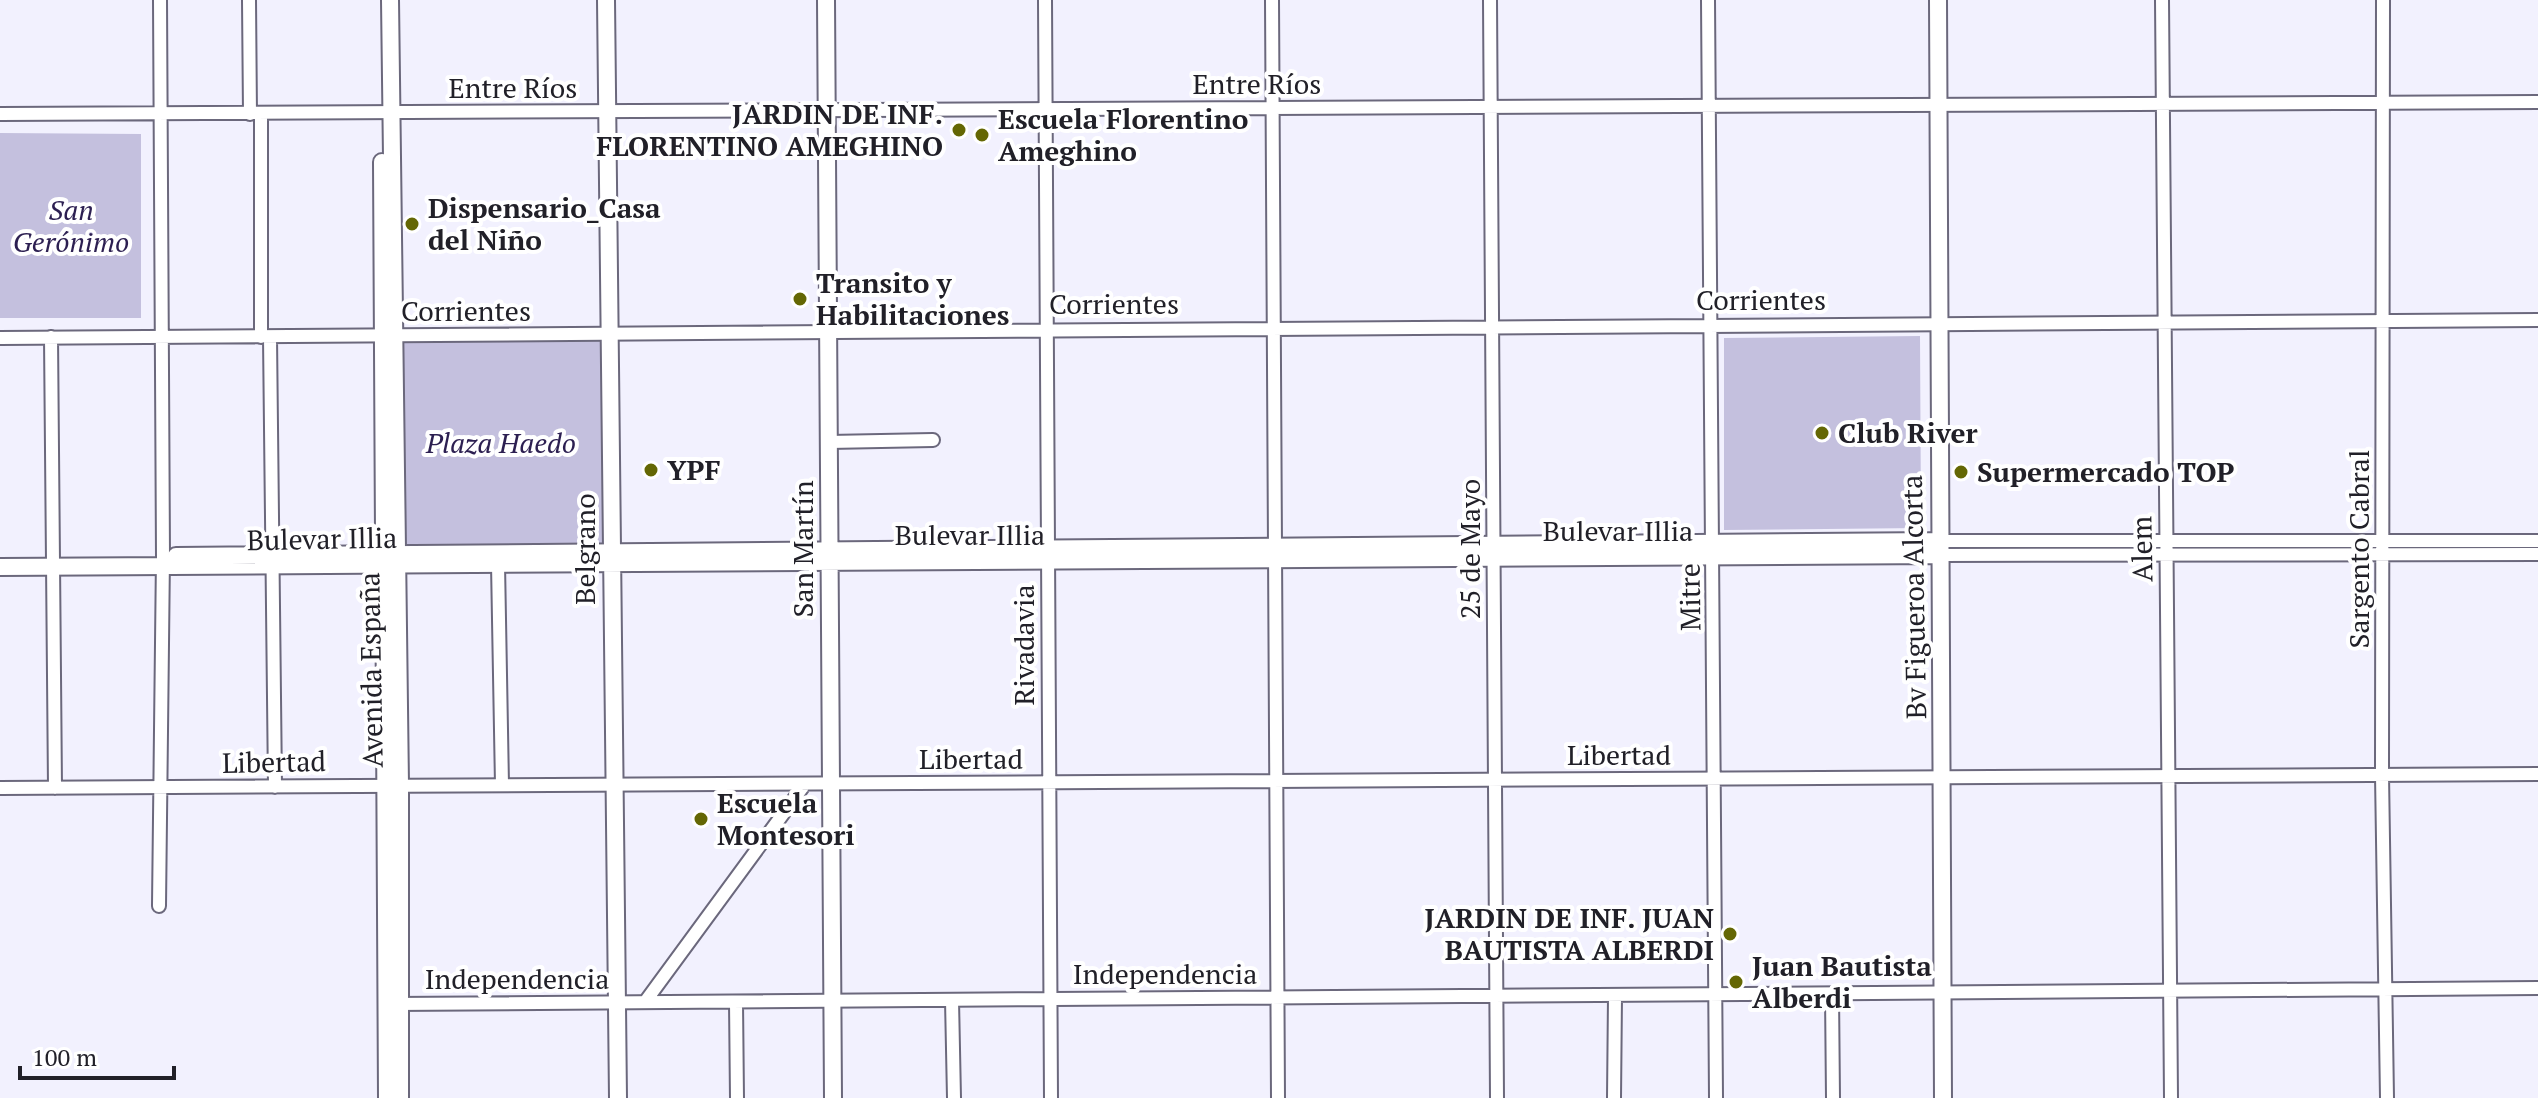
<svg xmlns="http://www.w3.org/2000/svg" width="2538" height="1098" viewBox="0 0 2538 1098" font-family="'PT Serif',serif">
<style>
.green{fill:#c4c0de}
.lines{fill:none;stroke-linecap:round;stroke-linejoin:round}
.street-casing{stroke:#6b687c;stroke-width:16}
.secondary-casing{stroke:#6b687c;stroke-width:20}
.street{stroke:#fff;stroke-width:12}
.secondary{stroke:#fff;stroke-width:16}
.poi-dot{fill:#646704;stroke:#fff;stroke-width:3}
.labels{text-anchor:middle;stroke-width:8;stroke-linejoin:round;paint-order:stroke}
.street-label{font-size:28px;fill:#212028;stroke:#fff}
.poi-label{font-size:28px;font-weight:bold;fill:#212028;stroke:#fff;text-anchor:start}
.park-label{font-size:28px;font-style:italic;fill:#2c1f51;stroke:#fff}
</style>
<rect width="100%" height="100%" fill="#f2f1fe"/>
<path class="green" d="M0,133L141,134V318H0Z
M601,336L604,548L400,550L397,338Z
M1920,336L1921,528L1724,530V338Z"/>
<g class="lines">
<defs>
<path id="street" d="M249,0L250,114
M1045,0L1051,1098
M1272,0L1278,1098
M1490,0L1497,1098
M1708,0L1716,1098
M2162,0L2171,1098
M2383,0L2382,775L2387,1098
M0,114L2538,102
M51,337L55,788
M261,337V114
M270,337L275,787
M0,338L2538,320
M829,442L933,440
M1938,541H2538
M1940,555L2538,554
M498,564L502,785
M0,788L2538,774
M159,906L163,556L160,0
M1832,994L1833,1098
M952,1000L954,1098
M645,1002L805,784
M736,1002L737,1098
M393,1004L2538,988
M1614,1098L1615,997"/>
<path id="secondary" d="M390,0L400,785V1098
M606,0L618,1098
M826,0L833,1098
M1938,0L1943,1098
M382,162L387,1098
M176,556L1938,541
M0,567L1940,555"/>
</defs>
<use href="#street" class="street-casing"/>
<use href="#secondary" class="secondary-casing"/>
<use href="#street" class="street"/>
<use href="#secondary" class="secondary"/>
</g>
<g class="poi-dot">
<circle cx="959" cy="130" r="8"/>
<circle cx="982" cy="135" r="8"/>
<circle cx="412" cy="224" r="8"/>
<circle cx="800" cy="299" r="8"/>
<circle cx="1822" cy="433" r="8"/>
<circle cx="651" cy="470" r="8"/>
<circle cx="1961" cy="472" r="8"/>
<circle cx="701" cy="819" r="8"/>
<circle cx="1730" cy="934" r="8"/>
<circle cx="1736" cy="982" r="8"/>
</g>
<g class="labels">
<g class="street-label">
<text x="1257" y="94">Entre Ríos</text>
<text x="513" y="98">Entre Ríos</text>
<text x="1761" y="310">Corrientes</text>
<text x="1114" y="314">Corrientes</text>
<text x="466" y="321">Corrientes</text>
<text x="1618" y="541">Bulevar Illia</text>
<text x="970" y="545">Bulevar Illia</text>
<text transform="translate(322 539) rotate(-1)" y="10">Bulevar Illia</text>
<text transform="translate(585 549) rotate(-90)" y="10">Belgrano</text>
<text transform="translate(803 549) rotate(-90)" y="10">San Martín</text>
<text transform="translate(1470 549) rotate(-90)" y="10">25 de Mayo</text>
<text transform="translate(2142 549) rotate(-91)" y="10">Alem</text>
<text transform="translate(2359 549) rotate(-90)" y="10">Sargento Cabral</text>
<text transform="translate(1690 597) rotate(-91)" y="10">Mitre</text>
<text transform="translate(1914 597) rotate(-91)" y="10">Bv Figueroa Alcorta</text>
<text transform="translate(1024 645) rotate(-90)" y="10">Rivadavia</text>
<text transform="translate(371 670) rotate(-91)" y="10">Avenida España</text>
<text x="1619" y="765">Libertad</text>
<text x="971" y="769">Libertad</text>
<text transform="translate(274 762) rotate(-1)" y="10">Libertad</text>
<text x="1165" y="984">Independencia</text>
<text x="517" y="989">Independencia</text>
</g>
<g class="poi-label">
<text x="943" y="124" text-anchor="end">JARDIN DE INF.<tspan x="943" dy="32">FLORENTINO AMEGHINO</tspan></text>
<text x="998" y="129">Escuela Florentino<tspan x="998" dy="32">Ameghino</tspan></text>
<text x="428" y="218">Dispensario_Casa<tspan x="428" dy="32">del Niño</tspan></text>
<text x="816" y="293">Transito y<tspan x="816" dy="32">Habilitaciones</tspan></text>
<text x="1838" y="443">Club River</text>
<text x="667" y="480">YPF</text>
<text x="1977" y="482">Supermercado TOP</text>
<text x="717" y="813">Escuela<tspan x="717" dy="32">Montesori</tspan></text>
<text x="1714" y="928" text-anchor="end">JARDIN DE INF. JUAN<tspan x="1714" dy="32">BAUTISTA ALBERDI</tspan></text>
<text x="1752" y="976">Juan Bautista<tspan x="1752" dy="32">Alberdi</tspan></text>
</g>
<g class="park-label">
<text x="71" y="220">San<tspan x="71" dy="32">Gerónimo</tspan></text>
<text x="501" y="453">Plaza Haedo</text>
</g>
</g>
<path d="M20 1066v12h154v-12" fill="none" stroke="#212028" stroke-width="4"/>
<text x="32" y="1066" font-size="24" fill="#212028" stroke="#ffffff" stroke-width="6" paint-order="stroke">100 m</text>
</svg>
